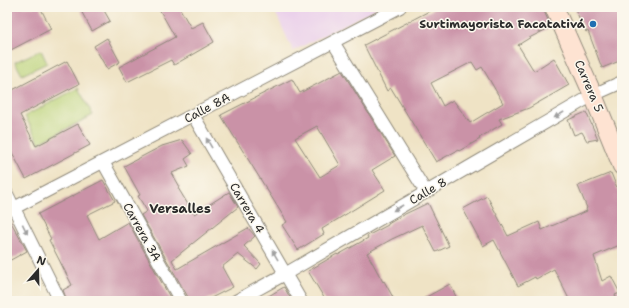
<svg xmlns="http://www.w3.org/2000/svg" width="629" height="308" viewBox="0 0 629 308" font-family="'Shantell Sans',sans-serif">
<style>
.built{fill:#ebd1eb}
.green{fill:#bad277;stroke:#727e51}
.building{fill:#ca92a7;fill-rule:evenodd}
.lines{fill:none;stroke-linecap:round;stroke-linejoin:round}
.street-casing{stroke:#8d8778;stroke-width:14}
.secondary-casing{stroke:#8d8778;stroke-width:20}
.street{stroke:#fff;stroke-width:12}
.secondary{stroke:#fee3d2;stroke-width:18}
.oneway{fill:#a0a0a0}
.poi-dot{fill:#1f6fb2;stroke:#fbf7ec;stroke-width:1.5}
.labels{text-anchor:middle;stroke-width:3;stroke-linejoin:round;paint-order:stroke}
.poi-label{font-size:12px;font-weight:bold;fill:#2b2b2b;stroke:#fbf7ec;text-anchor:end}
.street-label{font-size:12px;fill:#2b2b2b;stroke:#fbf7ec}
.neighbourhood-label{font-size:13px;font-weight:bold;fill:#2b2b2b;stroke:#fbf7ec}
</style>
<rect width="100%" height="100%" fill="#fbf7ec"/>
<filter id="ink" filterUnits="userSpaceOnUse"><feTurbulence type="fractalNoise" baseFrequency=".025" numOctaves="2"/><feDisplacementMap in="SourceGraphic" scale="8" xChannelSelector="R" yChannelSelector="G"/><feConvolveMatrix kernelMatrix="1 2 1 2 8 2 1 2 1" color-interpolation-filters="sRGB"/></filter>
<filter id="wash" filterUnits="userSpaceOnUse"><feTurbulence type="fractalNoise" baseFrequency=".012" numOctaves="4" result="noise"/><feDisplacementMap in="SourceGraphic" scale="16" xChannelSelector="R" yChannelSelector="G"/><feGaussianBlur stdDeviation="0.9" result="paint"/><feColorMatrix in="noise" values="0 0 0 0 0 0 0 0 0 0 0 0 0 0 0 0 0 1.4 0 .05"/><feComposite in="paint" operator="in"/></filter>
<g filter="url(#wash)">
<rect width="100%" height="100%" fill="#efe3c5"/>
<path class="built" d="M273,7H379L293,51Z"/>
<path class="green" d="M41,50L47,63L22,75L15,62Z
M78,88L93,115L39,143L25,116Z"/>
<g id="blocks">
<path class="building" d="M8,7H40L51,29L7,52V23L11,21L9,15L11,14Z
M79,7H102L110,21L92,31Z
M158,7H179L191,28L203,22L214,42L174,65L171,60L127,82L119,67L175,37Z
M437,7H544V11L551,27L531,37L518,45L534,71L554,58L569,85L529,108L499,119L502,124L479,138L480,139L459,151L458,150L436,162L391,88L387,91L364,45ZM472,62L477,70L482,67L503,103L470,123L465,116L453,100L443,106L431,83Z
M574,7H622V60L602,68L588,31L586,32Z
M107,38L120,62L107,69L94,46Z
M67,61L79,84L20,115L36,146L78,124L90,145L26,179L7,143V92V93Z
M342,71L395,156L372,170L385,190L322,229L324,234L298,250L282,225L287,222L233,135L221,115L292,79L300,93ZM317,126L340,165L320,177L295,138Z
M586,112L598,139L587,141L582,132L574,135L568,120Z
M182,140L192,154L185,159L189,166L172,173L180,187L178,188L192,211H193L194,214L229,192L238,207L172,260L177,269L248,228L255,236L244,246L261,264L257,269L238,254L222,267L233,287L205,301H188V297L141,215L147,211L138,196L140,195L124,166L162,146Z
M611,173L622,200V244L594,256L602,281L611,276L620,293L615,295L618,301H570L554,269L536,279L535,277L518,286L494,240L483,246L463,209L487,196L508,236L539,222L542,230L587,211L586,209L587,208L578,186Z
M103,180L115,201L87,215L99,239L128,222L172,301H67L63,290L72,285L49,240L51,239L38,214Z
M428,203L449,246L436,252L422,225L392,239L367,253L383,282L384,281L395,301H326L308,271L337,254L338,255L368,238L367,236L388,225V224L403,215Z
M7,215L27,251L7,262Z
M450,284L458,301H419Z
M284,287L292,301H260Z"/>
</g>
</g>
<g filter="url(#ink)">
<use href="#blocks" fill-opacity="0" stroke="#8d8778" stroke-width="1"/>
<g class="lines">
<defs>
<path id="street" d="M333,42L426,192
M193,115L301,301
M103,162L181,301
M7,194L60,301
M14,208L400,7
M236,301L285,274L593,95L622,82"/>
<path id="secondary" d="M554,7L593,95L622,166"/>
</defs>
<use href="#street" class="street-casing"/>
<use href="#secondary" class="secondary-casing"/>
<use href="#street" class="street"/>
<use href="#secondary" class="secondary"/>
</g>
<defs><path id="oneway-solid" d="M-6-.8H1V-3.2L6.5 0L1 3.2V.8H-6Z"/></defs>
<g class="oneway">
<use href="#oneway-solid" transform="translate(559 115) rotate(150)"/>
<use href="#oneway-solid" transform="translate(209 143) rotate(-120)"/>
<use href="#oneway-solid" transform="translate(398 208) rotate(150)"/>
<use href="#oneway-solid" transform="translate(25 229) rotate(64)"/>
<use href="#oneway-solid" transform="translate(275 255) rotate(-120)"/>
</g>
</g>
<circle class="poi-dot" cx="593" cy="24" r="4"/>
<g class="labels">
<g class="poi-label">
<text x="585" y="28">Surtimayorista Facatativá</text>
</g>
<g class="street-label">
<text transform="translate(589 86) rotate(67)" y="4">Carrera 5</text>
<text transform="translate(207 108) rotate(-28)" y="4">Calle 8A</text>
<text transform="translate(428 191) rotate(-30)" y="4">Calle 8</text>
<text transform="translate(247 208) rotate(60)" y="4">Carrera 4</text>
<text transform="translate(142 232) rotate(61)" y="4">Carrera 3A</text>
</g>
<g class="neighbourhood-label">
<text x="180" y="213">Versalles</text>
</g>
</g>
<rect width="629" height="308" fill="none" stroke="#fbf7ec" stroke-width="24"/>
<g transform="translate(38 270) rotate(20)" stroke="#fbf7ec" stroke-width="3" paint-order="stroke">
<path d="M0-3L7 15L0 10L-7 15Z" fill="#2b2b2b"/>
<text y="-6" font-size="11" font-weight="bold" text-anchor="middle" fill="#2b2b2b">N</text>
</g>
</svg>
